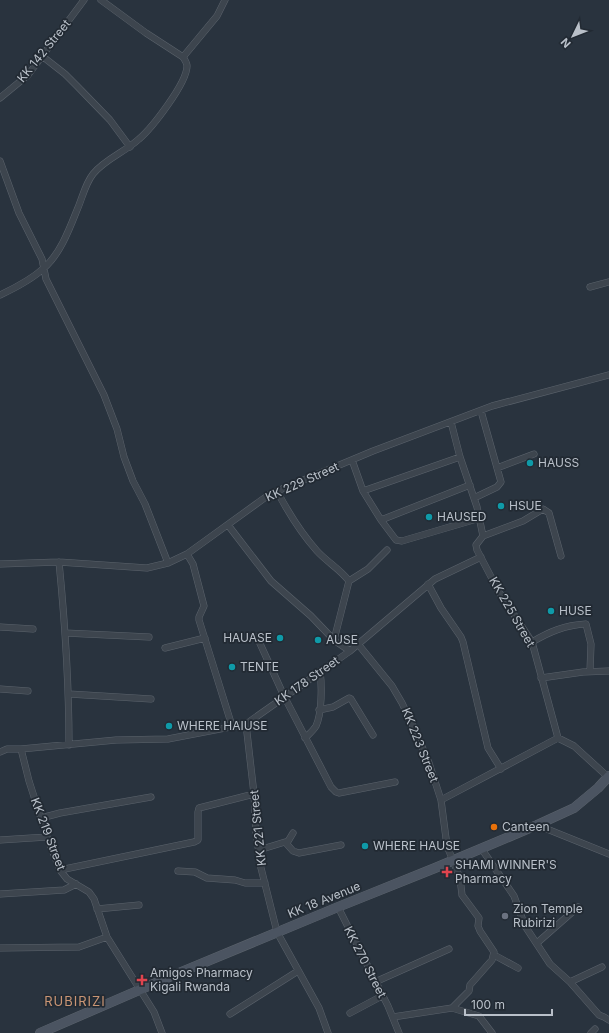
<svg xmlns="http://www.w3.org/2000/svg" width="609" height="1033" viewBox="0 0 609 1033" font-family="Inter,sans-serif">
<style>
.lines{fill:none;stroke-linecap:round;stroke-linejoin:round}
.street-casing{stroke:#5b636c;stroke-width:7}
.secondary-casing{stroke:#5b636c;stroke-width:10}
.street{stroke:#3d454e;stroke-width:6}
.secondary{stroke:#4b5461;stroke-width:9}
.culture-dot{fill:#0f9aa8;stroke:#222a33;stroke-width:1.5}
.food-dot{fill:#e8710a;stroke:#222a33;stroke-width:1.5}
.health-dot{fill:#e0444e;stroke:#222a33;stroke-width:1.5}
.worship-dot{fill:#6b7280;stroke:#222a33;stroke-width:1.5}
.labels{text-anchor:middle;stroke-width:3.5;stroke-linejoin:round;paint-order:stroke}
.street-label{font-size:12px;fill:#b9c0c9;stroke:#222a33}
.poi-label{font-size:12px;fill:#b9c0c9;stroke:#222a33;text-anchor:start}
.neighbourhood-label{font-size:13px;letter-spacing:1px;fill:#c99574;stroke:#222a33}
</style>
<rect width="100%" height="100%" fill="#29333e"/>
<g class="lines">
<defs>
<path id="street" d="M42,56L65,74L77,86L110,120L130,147
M183,57L217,16L225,0
M0,98L28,75L84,0
M0,161L19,213L42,259L46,279L104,395L117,429L124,457L133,481L145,504L168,563
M590,287L609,282
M0,295C15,288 31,280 44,268C60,254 69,230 77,210C82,199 85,184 93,174C105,159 125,152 139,139C152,128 187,83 187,66C187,63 185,60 183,57L146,33L101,0
M451,422L460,457L477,507L483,536L476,545L477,550L499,592L532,642L558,738L574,746L608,777
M352,460L363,491L381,520L396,540L402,541L480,518
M497,468L534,454
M277,491C288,512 301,533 317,551C327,562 340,569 349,581L334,640
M363,491L460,457
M474,498L497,487L501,482L481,411
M381,520L470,485
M228,525L271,581L311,616L334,640L350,651
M483,536L523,521L543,509L549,513L561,556
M187,554L193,564L204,606L199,617V620L232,726
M59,562C65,623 69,684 69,745
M0,564L59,562L147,568L168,563L187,554L270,494L373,451L492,406L609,375
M349,581L368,569L387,550
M428,584L441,608L461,637L463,642L488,748L501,769
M0,627L33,629
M65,633L149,637
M257,637L284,696L331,787L336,792L339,793L395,782
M532,642C549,632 565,625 586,624L591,644L590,671
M358,644L392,686L402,703L413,726L429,763L441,800L447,846L460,878L462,895L479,918L478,926L480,931L494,952L492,960L470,985L469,991L452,1008
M165,648L205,638
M541,678L583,672L609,671
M0,689L28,691
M69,694L151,699
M319,710L333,707L349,698L351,699L373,735
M246,724L254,794L256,832L261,868L277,932L319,1008L328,1033
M305,738C309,734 313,731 316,726C322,713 322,685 320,671
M21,749L29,781L47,837L60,870L67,879L89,892L94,899L107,937L154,1012L162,1033
M0,752L7,749H21L116,740L168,739L246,724L350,651L435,579L481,557
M441,800L558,738
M41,818L60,813L151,797
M537,825L609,854
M0,840L47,837
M287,843L293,833
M481,848L514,896L525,926L550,964L570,982L599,1015L604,1017L609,1020
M259,850L285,842L293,851L299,853L341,845
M60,870L194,842L198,840V812L199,808L254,794
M178,871L195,872L207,878L235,880L245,883H265
M0,894L64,890L76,884
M338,907L388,1006L399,1033
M97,909L139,905
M537,943L578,907
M0,948L79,947L107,937
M494,955L518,968
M375,982L449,949
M570,982L602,967
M350,1013L382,996
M230,1014L298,971
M393,1017L452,1008L479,1016L492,1033
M591,1033L595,1029"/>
<path id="secondary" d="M40,1033L174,975L338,907L435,868L537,825L574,808L598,788L609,776"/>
</defs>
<use href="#street" class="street-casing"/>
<use href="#secondary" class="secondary-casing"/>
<use href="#street" class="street"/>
<use href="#secondary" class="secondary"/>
</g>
<g class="culture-dot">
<circle cx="530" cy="463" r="4"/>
<circle cx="501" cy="506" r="4"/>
<circle cx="429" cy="517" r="4"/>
<circle cx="551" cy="611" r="4"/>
<circle cx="280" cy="638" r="4"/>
<circle cx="318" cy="640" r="4"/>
<circle cx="232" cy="667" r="4"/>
<circle cx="169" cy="726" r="4"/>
<circle cx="365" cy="846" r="4"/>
</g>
<circle class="food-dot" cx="494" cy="827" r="4"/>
<g class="health-dot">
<path d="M445 866h4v4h4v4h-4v4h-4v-4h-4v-4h4z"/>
<path d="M140 974h4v4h4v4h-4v4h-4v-4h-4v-4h4z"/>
</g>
<circle class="worship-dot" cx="505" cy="916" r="4"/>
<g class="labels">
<g class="street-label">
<text transform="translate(44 51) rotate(-51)" y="4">KK 142 Street</text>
<text transform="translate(302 482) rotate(-24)" y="4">KK 229 Street</text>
<text transform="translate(512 612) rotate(60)" y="4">KK 225 Street</text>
<text transform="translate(307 681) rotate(-35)" y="4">KK 178 Street</text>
<text transform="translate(420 745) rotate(68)" y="4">KK 223 Street</text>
<text transform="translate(258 828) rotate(-96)" y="4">KK 221 Street</text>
<text transform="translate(48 834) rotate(69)" y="4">KK 219 Street</text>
<text transform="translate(324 900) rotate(-22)" y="4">KK 18 Avenue</text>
<text transform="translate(365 962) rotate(63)" y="4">KK 270 Street</text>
</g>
<g class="poi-label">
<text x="538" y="467">HAUSS</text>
<text x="509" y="510">HSUE</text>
<text x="437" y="521">HAUSED</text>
<text x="559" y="615">HUSE</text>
<text x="272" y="642" text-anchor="end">HAUASE</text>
<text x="326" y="644">AUSE</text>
<text x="240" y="671">TENTE</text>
<text x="177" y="730">WHERE HAIUSE</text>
<text x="502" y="831">Canteen</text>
<text x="373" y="850">WHERE HAUSE</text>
<text x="455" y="869">SHAMI WINNER'S<tspan x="455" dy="14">Pharmacy</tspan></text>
<text x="513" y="913">Zion Temple<tspan x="513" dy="14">Rubirizi</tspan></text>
<text x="150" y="977">Amigos Pharmacy<tspan x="150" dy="14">Kigali Rwanda</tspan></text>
</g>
<g class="neighbourhood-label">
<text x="75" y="1006">RUBIRIZI</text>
</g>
</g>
<g transform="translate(573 36) rotate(227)" stroke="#222a33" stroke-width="3" paint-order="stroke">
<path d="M0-3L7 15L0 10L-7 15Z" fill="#b9c0c9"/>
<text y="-6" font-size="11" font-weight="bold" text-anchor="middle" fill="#b9c0c9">N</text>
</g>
<path d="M465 1009v6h87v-6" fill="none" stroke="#b9c0c9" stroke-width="2"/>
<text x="471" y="1009" font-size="12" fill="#b9c0c9" stroke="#222a33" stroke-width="3" paint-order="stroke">100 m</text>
</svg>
